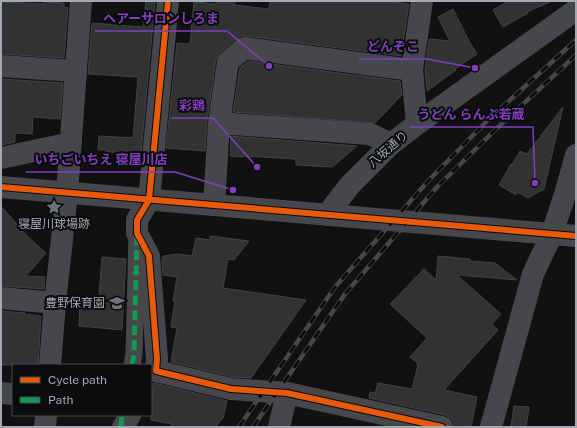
<svg xmlns="http://www.w3.org/2000/svg" width="577" height="428" viewBox="0 0 577 428" font-family="'Public Sans','Noto Sans JP',sans-serif">
<style>
.building{fill:#313233;stroke:#404245}
.lines{fill:none;stroke-linecap:round;stroke-linejoin:round}
.pedestrian{stroke:#45474a;stroke-width:17}
.minor{stroke:#45474a;stroke-width:22}
.tertiary{stroke:#45474a;stroke-width:22}
.rail-casing{stroke:#46474a;stroke-width:4.5}
.rail{stroke:#0b0c0d;stroke-width:3;stroke-dasharray:9;stroke-linecap:butt}
.quiet{stroke:#139951;stroke-width:5;stroke-dasharray:10 5;stroke-linecap:butt}
.cycleway-casing{stroke:#0b0c0d;stroke-width:8}
.cycleway{stroke:#e8590c;stroke-width:6}
.labels{text-anchor:middle;stroke-width:4;stroke-linejoin:round;paint-order:stroke}
.street-label{font-size:12px;fill:#a2a9b3;stroke:#0b0c0d}
.poi-label{font-size:12px;fill:#a2a9b3;stroke:#0b0c0d}
.leader{fill:none;stroke:#813fbd;stroke-width:1.5}
.callout-dot{fill:#813fbd;stroke:#0b0c0d;stroke-width:1.5}
.callout-label{font-size:13px;text-anchor:middle;font-weight:bold;fill:#813fbd;stroke:#0b0c0d;stroke-width:4;stroke-linejoin:round;paint-order:stroke}
</style>
<rect width="100%" height="100%" fill="#111"/>
<path class="building" d="M146,1H155L141,153L106,152V150H98L99,136L133,138L138,77L88,74L92,23L143,27Z
M217,1H235L234,5L269,9L270,1H384L409,4L401,56L246,36H240L236,39L220,53L216,60L207,121L205,151L166,148L177,43L190,44L194,2L216,4Z
M509,1H552L527,12L528,13L503,27L493,10Z
M1,2L44,4V2L64,3V7L68,8L64,58L1,54Z
M453,9L470,43L477,54L455,69L456,70L427,91L425,70L429,39L450,41L438,17Z
M248,61L400,81L402,95L375,123L233,112L240,68Z
M1,79L63,83L60,119L33,117L32,134L15,133V142L1,145Z
M563,107L544,189L528,198L517,192L516,195L499,185L511,164L512,165L520,151L527,154Z
M231,136L357,146L332,167L296,165V159L243,156V157L230,156Z
M1,206L28,237L46,253L26,276L45,277L44,289L1,286Z
M210,236L249,241L234,260L228,259L223,288L306,300L251,378L233,377L171,362L177,328L171,327L175,301H173L177,277L163,275L162,262L163,256L178,254L192,256L196,238L210,240Z
M438,256L470,259V261L495,263L517,280L457,275L501,314L492,324L498,330L444,390L477,397L471,427H454V423L451,418L445,415L369,398L370,392L375,393L378,383L412,389L418,364L410,357L427,338L390,304L424,269L436,280Z
M102,257L126,259L122,330L79,326L80,307L98,308Z
M1,311L25,313L24,314L41,316L38,365H1Z
M154,383L227,401L223,418L215,427H172V424L151,420V402Z
M514,406L529,407L526,427H511Z"/>
<g class="lines">
<path class="pedestrian" d="M132,365L134,354L137,233"/>
<path class="minor" d="M168,1L149,200L137,220V233L149,256L157,359L156,371L231,389L287,393L442,427
M1,66L75,71
M219,123L228,62L244,48L412,70
M417,124L412,70L422,1
M1,158L71,143
M214,205L219,123L370,134L391,144
M1,298L55,303
M50,365L55,303L67,193L81,1
M1,393L13,394
M45,427L46,415
M123,427L130,415
M279,427L287,393"/>
<path class="tertiary" d="M1,187L214,205L576,236
M327,215L349,186L391,144L417,124L576,10
M491,427L533,274L552,234L566,191L576,155"/>
<defs>
<path id="rail" d="M239,427L335,287L429,180L487,121L576,40
M253,427L345,294L437,187L495,130L576,55"/>
</defs>
<use href="#rail" class="rail-casing"/>
<use href="#rail" class="rail"/>
<path class="quiet" d="M132,365L134,354L137,235
M121,427L122,415"/>
<defs>
<path id="cycleway" d="M168,1L149,200L137,220V233L149,256L157,359L156,371L231,389L287,393L442,427
M1,187L214,205L576,236"/>
</defs>
<use href="#cycleway" class="cycleway-casing"/>
<use href="#cycleway" class="cycleway"/>
</g>
<defs>
<symbol id="sight-bare" viewBox="-9 -9 18 18"><path d="M0-6L1.8-2.2L6-1.7L2.9 1.2L3.7 5.4L0 3.3L-3.7 5.4L-2.9 1.2L-6-1.7L-1.8-2.2Z" fill="#6f747a" stroke="#0b0c0d" stroke-width="2.5" paint-order="stroke"/></symbol>
<symbol id="school-bare" viewBox="-9 -9 18 18"><path d="M0-5L7-2L0 1L-7-2ZM-4 1L0 2.5L4 1V4Q0 6-4 4Z" fill="#6f747a" stroke="#0b0c0d" stroke-width="2.5" paint-order="stroke"/></symbol>
</defs>
<g fill-rule="evenodd">
<use href="#sight-bare" x="43" y="196" width="22" height="22"/>
<use href="#school-bare" x="106" y="292" width="22" height="22"/>
</g>
<g class="labels">
<g class="street-label">
<text transform="translate(388 149) rotate(-41)" y="4">八坂通り</text>
</g>
<g class="poi-label">
<text x="54" y="228">寝屋川球場跡</text>
<text x="105" y="307" text-anchor="end">豊野保育園</text>
</g>
</g>
<path class="leader" d="M269 66L227 31H95M475 68L427 59H359M257 167L213 118H171M535 183L533 127H410M233 190L175 172H26"/>
<g class="callout-dot">
<circle cx="269" cy="66" r="4"/>
<circle cx="475" cy="68" r="4"/>
<circle cx="257" cy="167" r="4"/>
<circle cx="535" cy="183" r="4"/>
<circle cx="233" cy="190" r="4"/>
</g>
<g class="callout-label">
<text x="161" y="23">ヘアーサロンしろま</text>
<text x="393" y="51">どんぞこ</text>
<text x="192" y="110">彩鶏</text>
<text x="471" y="119">うどん らんぷ若蔵</text>
<text x="101" y="164">いちごいちえ 寝屋川店</text>
</g>
<rect width="577" height="428" fill="none" stroke="#a2a9b3" stroke-width="4"/>
<rect x="12" y="364" width="140" height="52" fill="#0b0c0d" stroke="#474b4f"/>
<rect x="20" y="377" width="20" height="6" fill="#e8590c" stroke="#474b4f"/>
<text x="48" y="384" font-size="12" fill="#a2a9b3">Cycle path</text>
<rect x="20" y="397" width="20" height="6" fill="#139951" stroke="#474b4f"/>
<text x="48" y="404" font-size="12" fill="#a2a9b3">Path</text>
</svg>
